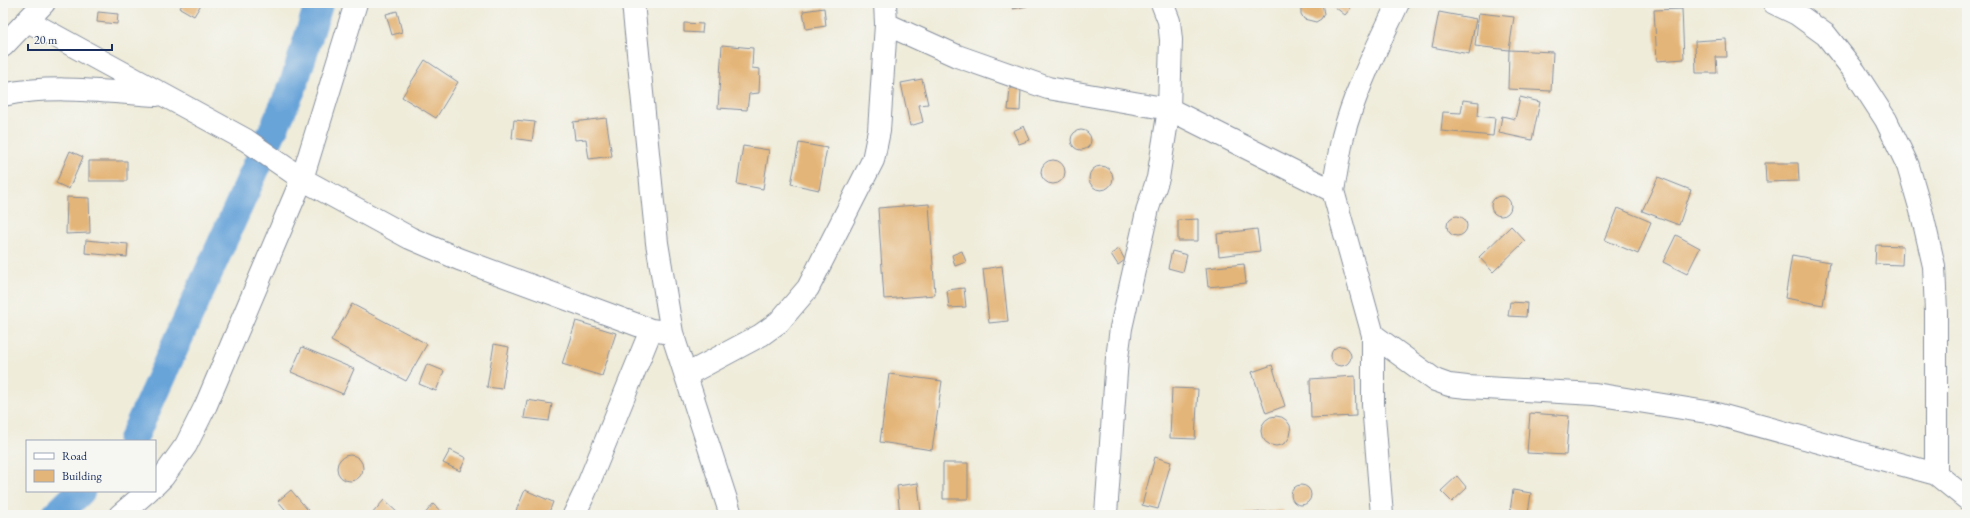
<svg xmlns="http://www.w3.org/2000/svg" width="1970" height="518" viewBox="0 0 1970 518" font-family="'EB Garamond',serif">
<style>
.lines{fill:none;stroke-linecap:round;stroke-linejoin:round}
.canal{stroke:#69a4d9;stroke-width:29}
.building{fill:#e4b578}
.minor-casing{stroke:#858e9c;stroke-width:24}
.minor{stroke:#fff;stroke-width:22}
</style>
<rect width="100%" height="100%" fill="#f6f6f2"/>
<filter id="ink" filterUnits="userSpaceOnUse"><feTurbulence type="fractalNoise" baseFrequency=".025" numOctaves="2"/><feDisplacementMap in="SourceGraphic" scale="8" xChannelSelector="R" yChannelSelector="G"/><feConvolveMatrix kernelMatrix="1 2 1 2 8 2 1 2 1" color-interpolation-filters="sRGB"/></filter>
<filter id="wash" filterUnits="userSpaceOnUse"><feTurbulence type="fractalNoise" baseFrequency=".012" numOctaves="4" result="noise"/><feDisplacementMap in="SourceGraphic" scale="16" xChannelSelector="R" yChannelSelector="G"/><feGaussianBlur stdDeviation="0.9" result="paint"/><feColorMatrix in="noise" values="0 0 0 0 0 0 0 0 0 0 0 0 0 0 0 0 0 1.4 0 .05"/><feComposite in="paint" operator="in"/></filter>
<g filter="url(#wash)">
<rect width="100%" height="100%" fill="#efecda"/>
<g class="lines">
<path class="canal" d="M132,441L293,86L319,3
M56,515L81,491"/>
</g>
<g id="blocks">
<path class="building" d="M183,3H202L194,16L180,8Z
M1011,3H1026L1027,6L1013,9Z
M1303,3H1322L1324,14L1321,19L1316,22L1304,19L1301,14V7Z
M1330,3H1355L1345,15Z
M824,8L826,26L806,29L803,11Z
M1682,9L1684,59L1657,61L1654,10Z
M397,11L402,32L392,35L386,14Z
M98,12L118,14L117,24L97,22Z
M1439,12L1476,19L1469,54L1432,47Z
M1479,13L1514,17L1509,50L1475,46Z
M684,23L703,24L702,33L684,32Z
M1726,39L1727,57H1716L1717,73H1696L1695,41Z
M722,45L753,48L752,68L760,69L759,93L749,94L747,110L718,108Z
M1509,50L1553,52L1551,91L1508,89Z
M425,60L458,82L436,118L402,97Z
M922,79L928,104L919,105L923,122L910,126L901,83Z
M1010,88H1021L1020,111L1008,110Z
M1520,97L1540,102L1532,140L1499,133L1502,116L1515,119Z
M1463,100L1479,102L1478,116L1495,118L1493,136L1441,131L1443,112L1461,113Z
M606,118L612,156L589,159L586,139L575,140L573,122Z
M514,120L535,122L532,141L512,138Z
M1024,126L1030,140L1019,144L1013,131Z
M1071 140a10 10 0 1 1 20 0a10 10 0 1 1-20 0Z
M799,143L827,148L819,190L791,184Z
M743,146L769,150L763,189L737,184Z
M70,151L83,157L69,189L56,183Z
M1041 172a12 12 0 1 1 24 0a12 12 0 1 1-24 0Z
M89,161H127V181H89Z
M1765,163H1798L1799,181L1766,182Z
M1089 178a12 12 0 1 1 24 0a12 12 0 1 1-24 0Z
M1658,177L1691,190L1679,225L1642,211Z
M1491 206a10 10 0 1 1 20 0a10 10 0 1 1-20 0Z
M67,197L89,198L90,233L66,234Z
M929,204L935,295L884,299L878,208Z
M1618,208L1651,222L1638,254L1605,240Z
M1447 226a10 10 0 1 1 20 0a10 10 0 1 1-20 0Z
M1198,219V241H1178V220Z
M1511,226L1525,241L1493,272L1479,257Z
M1257,229L1260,251L1219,256L1217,234Z
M1676,235L1700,248L1687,274L1663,262Z
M86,240L128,244L127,257L85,253Z
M1876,245L1903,246L1902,265L1875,264Z
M1119,249L1125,260L1118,265L1111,254Z
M962,251L966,262L955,266L952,255Z
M1172,251L1187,255L1183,272L1168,268Z
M1792,255L1830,262L1823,305L1785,298Z
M1244,264L1246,283L1208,287L1206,268Z
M1002,266L1008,321L989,323L983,269Z
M964,288L966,307L949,308L947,290Z
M1510,302L1527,303L1526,317L1508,316Z
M352,304L427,344L406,381L331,341Z
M576,321L616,333L602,376L562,364Z
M494,344L509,347L502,389L487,387Z
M1331 356a10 10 0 1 1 20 0a10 10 0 1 1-20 0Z
M302,347L354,369L343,394L291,372Z
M427,364L444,371L436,391L419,384Z
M1272,365L1285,406L1266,413L1252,372Z
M889,374L942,381L932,450L880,442Z
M1355,376L1356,416L1311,418L1310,379Z
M1172,388L1198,389L1195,439L1170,438Z
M527,400L552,404L549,421L524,418Z
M1530,413L1569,416L1566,455L1527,453Z
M1261 431a15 15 0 1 1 30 0a15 15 0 1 1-30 0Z
M450,450L466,458L460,471L443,463Z
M337 468a13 13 0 1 1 26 0a13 13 0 1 1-26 0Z
M1155,457L1171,462L1158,509L1142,505Z
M943,463H968V499H943Z
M1457,476L1467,488L1452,502L1441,491Z
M918,483L921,513L900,515L897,486Z
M1291 495a10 10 0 1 1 20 0a10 10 0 1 1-20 0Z
M291,490L312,515H290L278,501Z
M525,490L553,502L548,515H520L515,513Z
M1513,490L1531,493L1528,514L1510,511Z
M384,500L400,515H371Z
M433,504L445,515H424Z
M1283,510L1284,515H1243V514Z"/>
</g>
</g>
<g filter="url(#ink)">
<use href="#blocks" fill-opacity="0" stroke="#858e9c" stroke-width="1"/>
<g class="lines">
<defs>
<path id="minor" d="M633,3L657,243L672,333L731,515
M1774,3L1797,14L1826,35L1855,72L1886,120L1908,166L1922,214L1934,266L1936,312V474
M28,21L246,140L302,179L410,238L459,259L651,330L672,333
M886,24L957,56L1048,88L1169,109L1333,191L1373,335L1435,380L1449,385L1467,387L1595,394L1713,413L1936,474L1967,499
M3,46L44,3
M3,95C53,84 106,92 157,95
M1333,191C1336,173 1339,154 1343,136C1355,90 1378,46 1398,3
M1373,335V404L1382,515
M686,375L761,335L779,322L808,288L873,160L879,131L886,24L885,3
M155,485L163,477L186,445L206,405L302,179L356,3
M1106,514L1117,358L1121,328L1148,208L1158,178L1169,109L1171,40L1169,21L1162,3
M120,515L148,491
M574,515L585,492L651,330"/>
</defs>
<use href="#minor" class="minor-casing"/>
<use href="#minor" class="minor"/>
</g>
</g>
<rect width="1970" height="518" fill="none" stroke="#f6f6f2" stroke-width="16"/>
<rect x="26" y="440" width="130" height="52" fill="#f6f6f2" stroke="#9ea6b7"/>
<rect x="34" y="453" width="20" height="6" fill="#ffffff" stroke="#9ea6b7"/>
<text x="62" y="460" font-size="12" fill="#1b2f5e">Road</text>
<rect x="34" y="470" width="20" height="12" fill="#e4b578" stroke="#9ea6b7"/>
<text x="62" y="480" font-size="12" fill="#1b2f5e">Building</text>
<path d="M28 44v6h84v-6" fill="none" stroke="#1b2f5e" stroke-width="2"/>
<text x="34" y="44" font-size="12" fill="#1b2f5e" stroke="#f6f6f2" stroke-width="3" paint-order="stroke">20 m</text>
</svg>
